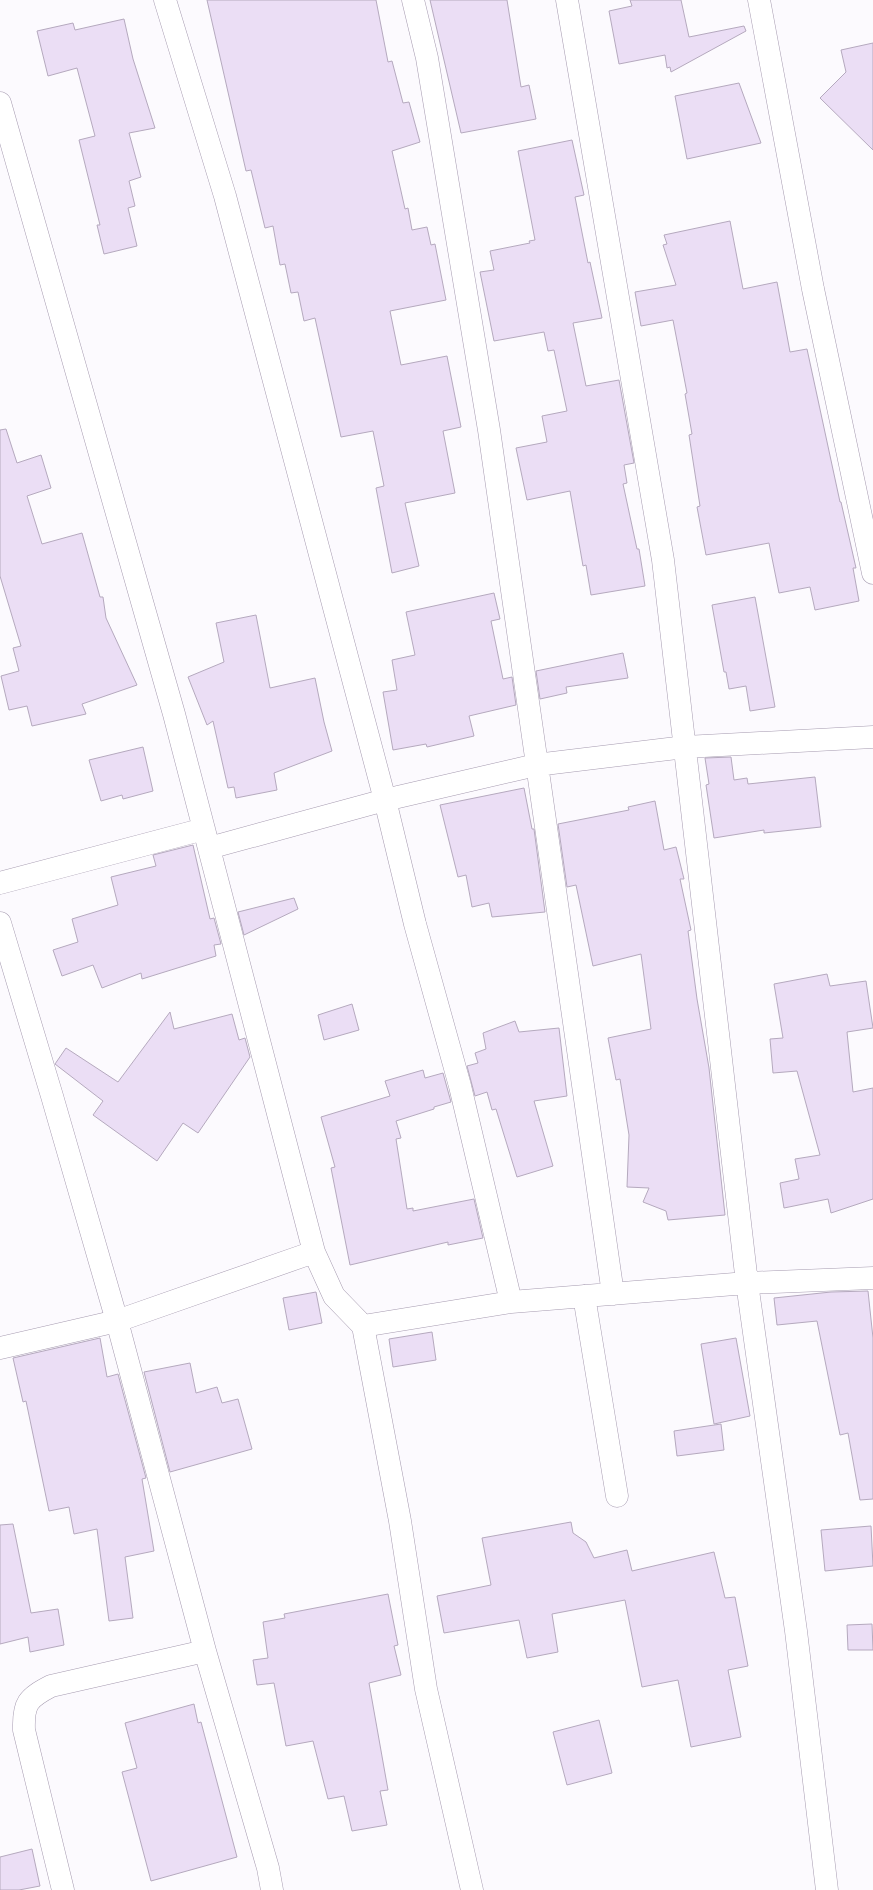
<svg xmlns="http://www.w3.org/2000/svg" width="873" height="1890" viewBox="0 0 873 1890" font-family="Literata,serif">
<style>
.building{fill:#ebdef5;stroke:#b5a9be}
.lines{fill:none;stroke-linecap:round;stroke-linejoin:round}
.street-casing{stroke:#a69bb0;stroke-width:23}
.street{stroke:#fff;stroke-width:22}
</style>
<rect width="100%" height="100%" fill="#fcfafe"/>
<path class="building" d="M207,0H376L388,62L392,61L403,103L409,102L420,142L392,151L405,209L408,208L412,230L427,227L431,245L435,244L446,300L390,311L401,365L447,356L461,427L443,431L455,493L405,503L419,566L392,573L376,488L384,486L373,431L341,437L315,318L304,321L298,292L291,293L285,264L280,265L273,226L265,228L251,170L246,171Z
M430,0H507L521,87L529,85L536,119L461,133Z
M630,0H681L689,37L744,26L746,31L671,72L670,67L667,68L665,55L619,64L609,11L632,6Z
M124,19L133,59L155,128L129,133L141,177L129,181L135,206L128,208L137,246L104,254L97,225H100L79,140L95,136L77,68L48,76L37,31L73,23L75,30Z
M873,43V150L820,98L846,72L841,50Z
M739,83L761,143L687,159L675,96Z
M572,140L584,195L575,197L588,263L590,262L602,318L573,323L586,386L619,380L634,463L624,465L627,483L623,484L637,549H639L645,586L591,595L586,565L583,566L570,491L527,500L516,448L547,442L542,416L567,411L554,350L548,351L544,332L494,341L480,272L494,270L490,251L530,243L529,241L535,240L518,151Z
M730,221L743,289L777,282L790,352L807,349L840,502H841L856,568H853L859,601L815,610L810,587L779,593L769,543L706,555L697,507L700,506L689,435L692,434L685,394L687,393L673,320L641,326L635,292L676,285L663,245L667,244L664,235Z
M6,429L17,463L41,455L51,488L27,496L42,544L82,533L100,597H103L106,618L137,685L82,704L86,714L32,726L27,706L9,710L1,676L19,671L13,648L21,646L0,576V430Z
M494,593L500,619L491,621L503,679L512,677L516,705L469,716L474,736L427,747L426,744L393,750L383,692L397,690L392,660L415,655L406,612Z
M755,597L775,707L750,711L746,686L729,689L726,672H724L712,605Z
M256,615L270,688L315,678L324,722L332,751L274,773L277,790L236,798L234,787L228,788L213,721L207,725L188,677L224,662L216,623Z
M623,653L628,678L566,687L567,693L540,699L536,671Z
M143,747L153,791L123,799L122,795L101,801L89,760Z
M731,757L734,780L747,778L748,784L815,777L821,827L764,833V830L714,838L706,785L709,784L705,758Z
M524,788L532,829H534L545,912L492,917L489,903L472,907L466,875L458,877L440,805Z
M655,801L664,850L676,847L684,879H680L691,930L688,931L697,999L709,1068L725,1215L668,1220L666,1211L643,1202L649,1188L627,1187L629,1135L620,1079L616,1080L608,1038L651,1029L641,954L593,966L576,885L567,887L558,824L629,810L628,807Z
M193,845L210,919L214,918L221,944L214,945L216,956L142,979L141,973L102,988L93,965L62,976L53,950L78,942L72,919L118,905L111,877L156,866L153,855Z
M294,898L298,909L244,935L238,912Z
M827,974L830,986L866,981L873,1028L847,1032L853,1092L873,1088V1199L831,1213L828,1199L784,1208L780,1183L799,1179L795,1159L820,1155L797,1071L773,1073L770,1039L783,1038L774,984Z
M352,1004L359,1030L324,1040L318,1015Z
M170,1012L174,1029L232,1014L239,1040L245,1038L250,1057L198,1133L183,1123L157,1161L93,1115L103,1101L55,1064L66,1048L118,1082Z
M515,1021L519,1032L559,1028L567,1096L534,1101L553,1166L517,1177L496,1109L492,1110L487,1092L475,1096L467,1066L478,1063L475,1053L486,1049L483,1033Z
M423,1070L425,1078L443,1073L451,1102L434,1107V1109L396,1121L401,1138L396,1139L407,1209L413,1208V1211L474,1199L483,1238L448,1245V1242L350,1265L331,1168L335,1167L321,1117L390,1096L385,1081Z
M868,1291L873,1338V1499L860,1500L848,1433L840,1435L817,1321L777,1325L774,1298L831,1292Z
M316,1292L322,1323L289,1330L283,1298Z
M432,1332L436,1360L393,1367L389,1339Z
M100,1338L107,1377L118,1374L146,1478L142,1479L154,1551L125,1557L133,1618L109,1621L97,1529L74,1534L69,1507L49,1511L26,1401L23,1402L13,1358Z
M736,1338L750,1416L714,1424L701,1344Z
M190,1363L196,1393L217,1387L222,1403L238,1399L252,1449L170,1472L144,1372Z
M721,1424L724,1450L677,1456L674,1431Z
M571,1522L573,1533L586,1542L594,1558L627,1550L632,1571L714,1552L725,1598L735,1597L748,1666L728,1670L741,1737L691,1747L678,1680L642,1687L625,1600L552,1614L558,1652L527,1658L519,1620L444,1633L437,1596L491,1585L482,1538Z
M13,1524L31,1613L58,1609L64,1645L30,1652L28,1637L0,1644V1525Z
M871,1526L873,1566L825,1571L821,1530Z
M388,1594L398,1645L394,1646L401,1675L369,1683L388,1790L380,1791L387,1825L352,1831L344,1796L328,1799L313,1741L286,1746L274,1683L257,1685L253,1660L268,1658L263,1622L285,1618L284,1614Z
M872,1624L873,1650H848L847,1625Z
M194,1704L198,1723L201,1722L237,1857L151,1881L122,1772L137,1768L125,1723Z
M599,1720L612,1773L567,1785L553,1732Z
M32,1849L40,1886L19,1890H0V1857Z"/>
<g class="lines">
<defs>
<path id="street" d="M165,0L225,196L385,800L415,924L460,1086L511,1302
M413,0L427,58L489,430L613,1294
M567,0L663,560L747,1283L796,1631L827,1890
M759,0L813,289L873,573
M0,103L174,714L314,1252L334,1296L363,1326L511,1302L747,1283L873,1278
M209,848L385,800L536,765L685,747L873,737
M0,883L204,829
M0,923L52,1096L117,1321L205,1651L268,1868L272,1890
M584,1296L617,1496
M363,1326L400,1521L426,1689L472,1890
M0,1348L117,1321L314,1252
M63,1890L24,1730C23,1703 28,1698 51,1686L205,1651"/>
</defs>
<use href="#street" class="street-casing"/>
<use href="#street" class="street"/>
</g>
</svg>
